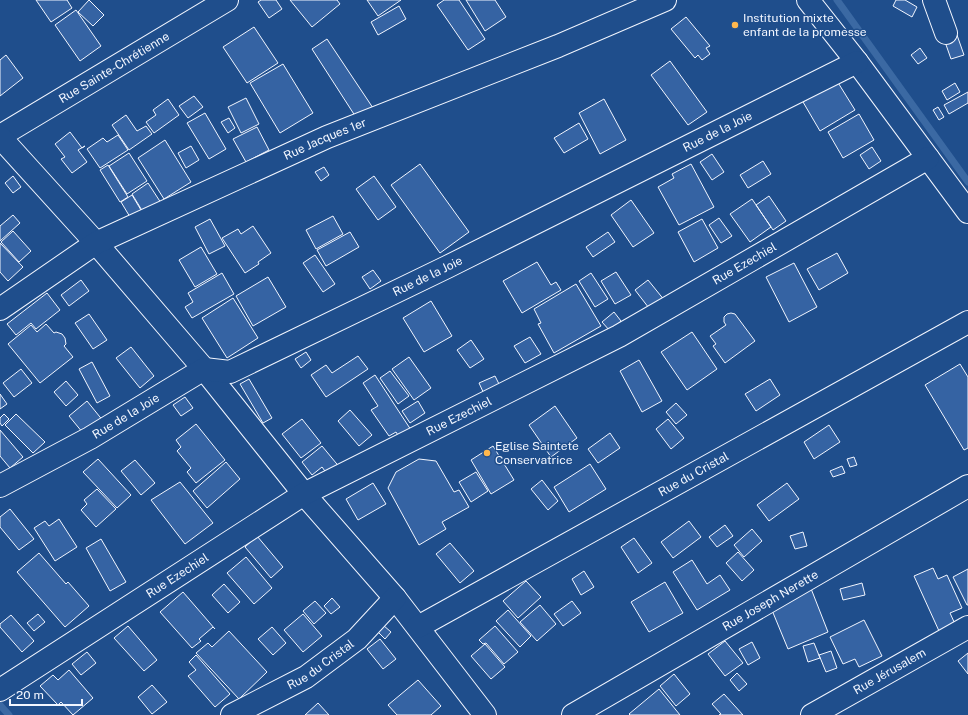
<svg xmlns="http://www.w3.org/2000/svg" width="968" height="715" viewBox="0 0 968 715" font-family="'Public Sans',sans-serif">
<style>
.lines{fill:none;stroke-linecap:round;stroke-linejoin:round}
.stream{stroke:#3b69a3;stroke-width:7}
.building{fill:#3563a3;stroke:#f2f6ff}
.minor-casing{stroke:#f2f6ff;stroke-width:24}
.minor{stroke:#1f4e8c;stroke-width:22}
.poi-dot{fill:#ffb74d;stroke:#1f4e8c;stroke-width:1.5}
.labels{text-anchor:middle;stroke-width:3;stroke-linejoin:round;paint-order:stroke}
.poi-label{font-size:12px;fill:#f2f6ff;stroke:#1f4e8c;text-anchor:start}
.street-label{font-size:12px;fill:#f2f6ff;stroke:#1f4e8c}
</style>
<rect width="100%" height="100%" fill="#1f4e8c"/>
<g class="lines">
<path class="stream" d="M837,0L968,182
M0,705L9,715"/>
</g>
<path class="building" d="M36,0H67L72,8L51,22Z
M89,0L104,15L93,26L78,12Z
M261,0H276L282,9L269,18L258,2Z
M290,0H337L340,4L312,27Z
M367,0H401L378,16Z
M444,0H459L485,39L468,50L437,5Z
M466,0H495L506,17L485,31Z
M896,0H905L917,7L912,17L893,6Z
M399,6L406,19L378,35L371,22Z
M76,10L101,46L80,61L55,25Z
M686,17L710,46L706,48L710,54L702,60L698,55L695,58L671,29Z
M254,27L278,63L247,83L223,47Z
M957,35L964,55L951,59L944,39Z
M327,39L375,111L359,122L312,49Z
M920,48L927,58L918,64L911,55Z
M6,55L23,78L0,96V60Z
M670,61L707,112L688,125L651,75Z
M283,64L313,113L280,133L250,83Z
M837,81L855,110L820,131L803,102Z
M955,83L960,92L947,100L942,91Z
M968,92V103L949,114L944,105Z
M194,96L203,107L188,118L179,106Z
M246,98L259,124L241,133L228,107Z
M168,99L179,115L154,133L146,122L156,115L153,110Z
M604,99L626,140L600,154L579,113Z
M938,107L944,117L939,120L933,110Z
M205,113L226,149L209,159L187,123Z
M859,114L874,140L843,158L828,132Z
M126,115L137,131L146,126L152,134L129,150L112,125Z
M229,118L235,128L228,133L221,122Z
M579,123L588,139L564,153L554,138Z
M257,127L269,150L246,162L233,139Z
M70,132L82,148L85,146L78,150L87,162L72,173L61,159L65,157L55,144Z
M118,135L128,150L100,168L87,149L103,138L107,142Z
M165,140L191,182L164,199L138,158Z
M191,146L199,160L186,168L178,153Z
M872,147L881,161L869,169L860,155Z
M129,153L147,181L127,194L109,166Z
M712,154L724,172L712,180L700,162Z
M763,161L771,174L748,188L740,175Z
M420,164L469,232L440,253L391,185Z
M691,164L714,207L679,225L658,187L674,178L672,174Z
M108,165L128,197L120,202L100,170Z
M324,167L329,175L321,181L315,172Z
M13,176L21,187L13,193L5,183Z
M374,176L396,207L378,220L356,189Z
M148,183L163,206L146,217L132,194Z
M132,195L144,215L133,222L121,202Z
M769,196L786,221L773,230L756,205Z
M752,199L771,227L750,242L730,214Z
M631,200L654,233L633,247L611,215Z
M13,215L20,223L0,241V226Z
M333,216L343,234L316,249L306,230Z
M719,218L732,236L721,243L709,225Z
M210,219L225,246L209,254L195,227Z
M702,219L718,248L694,262L678,232Z
M253,226L271,253L258,262L259,264L245,273L222,238L238,229L241,234Z
M13,231L31,251L19,262L1,242Z
M350,232L359,247L326,266L317,250Z
M608,232L615,242L593,257L586,247Z
M0,243L23,267L8,281L0,272Z
M201,247L217,274L195,287L179,260Z
M837,253L848,273L819,290L807,269Z
M315,255L335,284L323,292L303,263Z
M537,262L551,285L556,282L561,290L522,313L503,281Z
M794,263L817,307L789,322L766,277Z
M373,270L381,281L370,289L362,277Z
M616,272L631,295L615,304L601,281Z
M222,273L234,294L192,318L185,307L193,302L188,293Z
M591,273L608,299L595,307L579,281Z
M268,277L286,307L253,326L236,296Z
M81,280L89,291L69,306L61,295Z
M648,280L665,301L652,312L635,290Z
M576,284L601,326L554,353L538,324L541,323L534,309Z
M47,293L60,310L36,329L31,323L16,335L7,324Z
M233,298L258,338L227,358L202,318Z
M431,301L452,336L424,352L403,318Z
M614,312L621,321L610,331L602,322Z
M731,313L735,314L755,341L725,363L713,346L716,344L710,336L726,325L724,322V317L727,314Z
M89,314L107,340L93,349L75,323Z
M46,324L54,333L56,332L62,334L65,338L66,344L64,346L73,357L40,383L8,344L31,325L37,332Z
M692,332L717,369L687,390L661,352Z
M530,337L541,354L525,363L514,346Z
M471,340L484,359L470,368L457,350Z
M131,347L154,376L140,388L116,358Z
M306,352L311,360L301,368L295,359Z
M358,356L368,369L326,397L311,375L326,365L332,373Z
M409,357L431,388L414,400L392,369Z
M639,360L662,401L642,412L620,371Z
M92,362L110,396L97,403L79,369Z
M960,364L968,377V448L964,450L925,385Z
M21,369L32,383L14,397L3,383Z
M390,371L409,396L398,404L380,378Z
M375,375L411,430L399,437L396,432L389,436L371,410L378,406L363,383Z
M495,376L501,388L485,396L479,383Z
M249,379L272,418L263,423L240,384Z
M770,379L780,395L756,411L745,394Z
M66,381L78,395L66,406L54,392Z
M0,394L7,404L0,409Z
M185,397L193,408L181,416L173,405Z
M87,401L104,422L83,433L69,416Z
M418,401L425,413L410,423L402,411Z
M676,403L687,415L676,424L666,412Z
M555,406L577,438L551,457L529,425Z
M350,410L372,435L359,446L338,421Z
M4,414L9,419L2,426L0,423V418Z
M16,414L45,442L33,453L5,425Z
M302,419L321,443L301,458L282,434Z
M668,419L684,438L671,449L656,429Z
M196,424L225,460L196,483L187,472L191,468L177,451L181,447L176,440Z
M829,425L840,442L814,459L804,442Z
M0,430L23,457L10,468L0,456Z
M610,433L620,448L598,463L588,449Z
M322,446L341,469L330,478L322,467L312,475L302,462Z
M493,446L514,480L491,494L471,460Z
M854,457L857,465L850,467L847,459Z
M98,459L131,495L117,508L83,472Z
M419,459L436,461L454,492L459,490L469,507L442,522L446,529L419,545L388,488L396,472Z
M135,460L155,483L141,495L121,471Z
M226,462L240,479L207,508L193,491Z
M590,464L606,489L569,512L554,487Z
M842,466L845,473L833,477L830,471Z
M476,472L488,491L471,502L459,482Z
M542,480L558,501L548,510L531,489Z
M180,482L213,523L185,544L151,500Z
M373,483L386,504L358,520L346,499Z
M787,483L799,499L769,521L757,505Z
M97,489L116,509L96,527L81,510L87,504L84,500Z
M10,509L34,539L19,550L0,527V517Z
M59,519L77,547L55,561L34,528L45,521L49,526Z
M689,521L701,537L673,558L661,542Z
M725,525L733,536L717,547L709,537Z
M752,529L762,541L744,557L734,545Z
M803,532L807,546L795,549L790,536Z
M257,536L283,567L271,578L245,547Z
M634,538L652,563L638,573L621,547Z
M101,539L126,582L110,591L86,548Z
M450,543L474,571L460,583L436,554Z
M738,552L754,570L742,581L726,563Z
M39,553L66,584L68,582L89,606L65,627L17,572Z
M246,557L272,588L254,604L227,573Z
M692,560L707,584L720,575L730,590L697,610L673,572Z
M933,568L938,579L947,575L962,608L950,613L955,624L939,631L914,576Z
M968,569V605H967L953,577Z
M584,571L594,587L581,595L572,579Z
M526,581L541,597L518,618L503,601Z
M665,582L683,613L649,632L631,602Z
M862,583L865,595L843,600L840,589Z
M224,584L240,602L228,613L212,595Z
M810,586L828,632L788,649L769,603Z
M183,592L215,629L213,627L199,639L201,641L192,648L160,612Z
M332,598L340,607L331,614L324,606Z
M315,601L326,613L314,624L303,611Z
M572,601L581,613L563,626L554,614Z
M540,605L556,624L537,641L520,622Z
M508,610L531,636L520,647L496,621Z
M38,614L45,622L34,631L27,623Z
M303,614L322,636L303,652L284,630Z
M11,615L34,641L22,652L0,627V624Z
M864,620L882,656L859,667L855,659L843,664L830,637Z
M383,625L391,632L385,639L377,631Z
M128,626L157,660L144,671L114,638Z
M495,626L518,652L504,664L486,643L483,644L479,640Z
M272,627L286,643L273,655L258,639Z
M229,631L267,672L239,699L196,653L208,643L212,647Z
M380,639L396,659L383,669L367,649Z
M725,641L743,663L725,676L708,654Z
M752,642L760,658L748,665L739,649Z
M814,643L820,658L808,662L803,646Z
M485,644L505,667L491,679L471,656Z
M831,651L837,668L826,672L819,655Z
M87,652L96,663L81,675L72,664Z
M968,653V674L958,661Z
M196,655L230,694L215,707L188,676L196,670L189,662Z
M69,670L93,698L73,715L61,702L58,705L40,686L53,675L58,680Z
M737,673L747,684L739,691L730,680Z
M674,674L690,694L676,706L660,686Z
M418,680L441,706L431,715H397L388,705Z
M152,685L167,702L152,714L138,697Z
M659,689L680,715H630L629,714Z
M724,694L743,715H719L721,714L712,704Z
M318,703L329,715H305Z"/>
<g class="lines">
<defs>
<g id="minor">
<path d="M808,0L857,62L968,212"/>
<path d="M934,0L946,33"/>
<path id="s1" d="M0,136L227,0"/>
<path d="M0,137L96,243L204,369L304,494L395,598L485,715"/>
<path id="s2" d="M0,309L96,243L327,137L558,46L665,0"/>
<path id="s3" d="M0,486L90,438L204,369L230,372L447,267L857,62"/>
<path id="s4" d="M418,627L968,322"/>
<path id="s5" d="M0,690L304,494L619,336L928,158"/>
<path id="s6" d="M232,715L306,677L357,639L395,598"/>
<path id="s7" d="M573,715L968,486"/>
<path id="s8" d="M812,715L968,627"/>
</g>
</defs>
<use href="#minor" class="minor-casing"/>
<use href="#minor" class="minor"/>
</g>
<g class="poi-dot">
<circle cx="735" cy="25" r="4"/>
<circle cx="487" cy="453" r="4"/>
</g>
<g class="labels">
<g class="poi-label">
<text x="743" y="22">Institution mixte<tspan x="743" dy="14">enfant de la promesse</tspan></text>
<text x="495" y="450">Eglise Saintete<tspan x="495" dy="14">Conservatrice</tspan></text>
</g>
<g class="street-label">
<text dy="4" stroke="none"><textPath href="#s1" startOffset="133">Rue Sainte-Chrétienne</textPath></text>
<text dy="4" stroke="none"><textPath href="#s3" startOffset="805">Rue de la Joie</textPath></text>
<text dy="4" stroke="none"><textPath href="#s2" startOffset="368">Rue Jacques 1er</textPath></text>
<text dy="4" stroke="none"><textPath href="#s5" startOffset="859">Rue Ezechiel</textPath></text>
<text dy="4" stroke="none"><textPath href="#s3" startOffset="481">Rue de la Joie</textPath></text>
<text dy="4" stroke="none"><textPath href="#s3" startOffset="144">Rue de la Joie</textPath></text>
<text dy="4" stroke="none"><textPath href="#s5" startOffset="535">Rue Ezechiel</textPath></text>
<text dy="4" stroke="none"><textPath href="#s4" startOffset="315">Rue du Cristal</textPath></text>
<text dy="4" stroke="none"><textPath href="#s5" startOffset="211">Rue Ezechiel</textPath></text>
<text dy="4" stroke="none"><textPath href="#s7" startOffset="228">Rue Joseph Nerette</textPath></text>
<text dy="4" stroke="none"><textPath href="#s6" startOffset="102">Rue du Cristal</textPath></text>
<text dy="4" stroke="none"><textPath href="#s8" startOffset="89">Rue Jérusalem</textPath></text>
</g>
</g>
<path d="M10 699v6h72v-6" fill="none" stroke="#f2f6ff" stroke-width="2"/>
<text x="16" y="699" font-size="12" fill="#f2f6ff" stroke="#1f4e8c" stroke-width="3" paint-order="stroke">20 m</text>
</svg>
